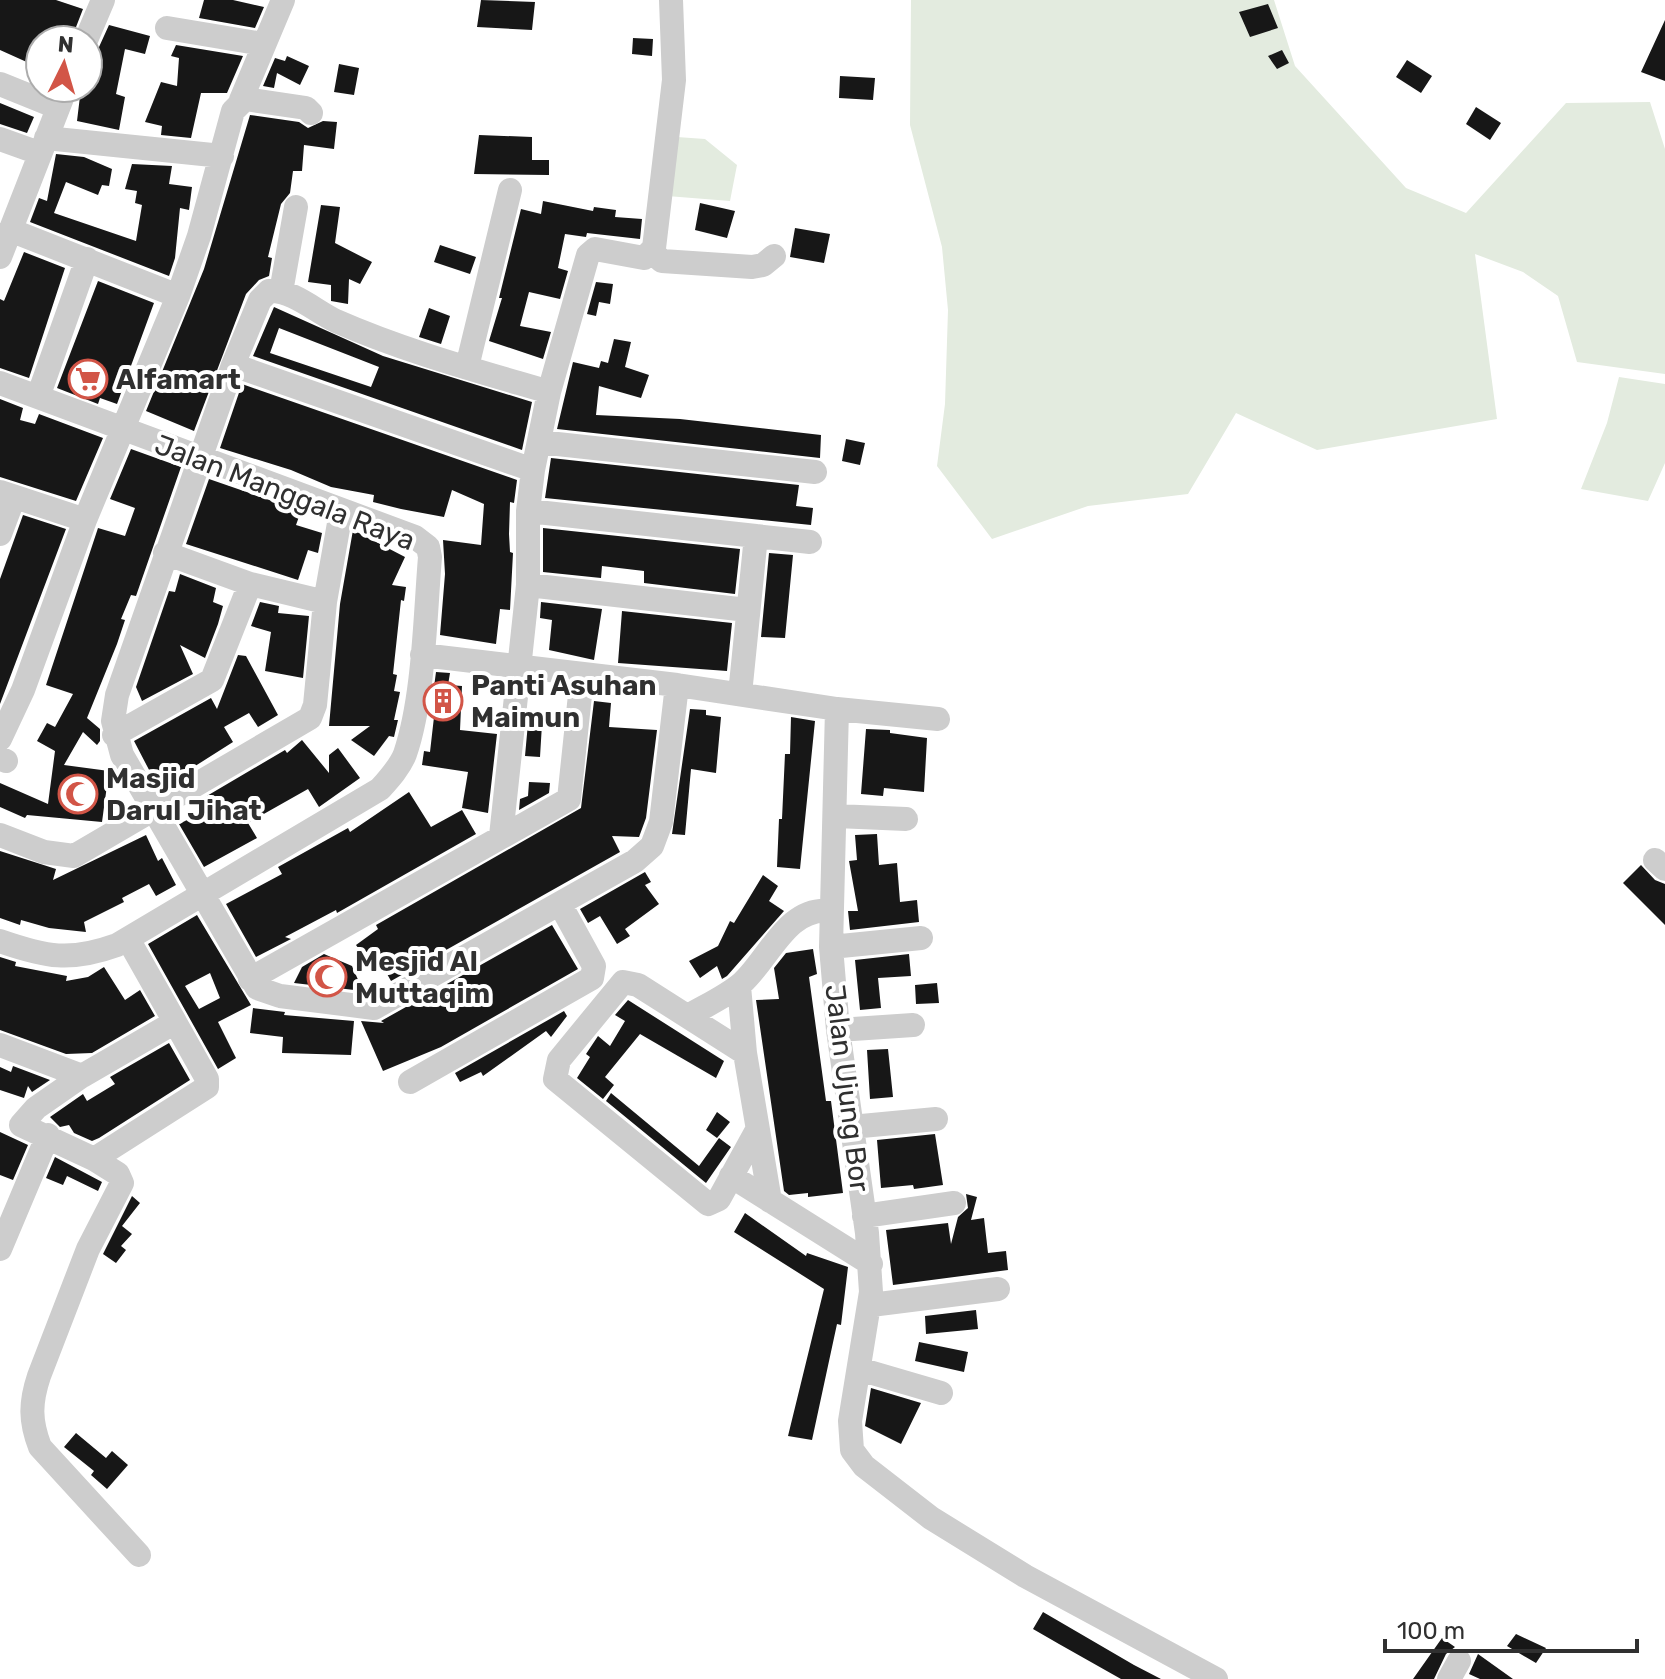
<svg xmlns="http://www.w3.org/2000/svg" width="1665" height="1679" viewBox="0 0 1665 1679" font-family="Rubik,sans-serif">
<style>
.green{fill:#e3ebdf}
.building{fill:#171717;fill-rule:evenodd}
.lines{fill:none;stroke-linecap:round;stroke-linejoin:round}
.minor{stroke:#cdcdcd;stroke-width:24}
.labels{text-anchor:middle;stroke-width:8;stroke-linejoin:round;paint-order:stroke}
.poi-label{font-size:28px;font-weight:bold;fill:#303030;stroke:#fff;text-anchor:start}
.street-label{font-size:28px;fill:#303030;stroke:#fff}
</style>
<rect width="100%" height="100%" fill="#fff"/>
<path class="green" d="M911,0H1274L1295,66L1406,188L1466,213L1566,103L1650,102L1665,149V374L1577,362L1558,296L1523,272L1475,254L1497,419L1317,450L1236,413L1188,494L1088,506L992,539L937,466L945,404L948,310L942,247L910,125Z
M677,137L705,139L737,165L730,201L667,196Z
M1619,377L1665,384V463L1648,501L1581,489L1607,423Z"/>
<path class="building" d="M0,0H56L83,9L71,40H40V68L0,50Z
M204,0H233L264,7L255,28L199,18Z
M481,0L535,2L532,30L477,27Z
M1268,4L1278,28L1250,37L1239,12Z
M1665,20V81L1641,72Z
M109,25L150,36L145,54L125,49L116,94L125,97L119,130L77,121L81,88H88V55L99,47Z
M633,38L653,39L652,56L632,54Z
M176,45L243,56L227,93H201L191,138L161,135L162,126L145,122L161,82L177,86L179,58L171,56Z
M1282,50L1289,63L1277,69L1268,56Z
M287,56L309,66L300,85L277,73L274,88L263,86L275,58L285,61Z
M1407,60L1432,76L1421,93L1396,77Z
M339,64L359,68L354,95L334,92Z
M840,76L875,78L873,100L839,98Z
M0,103L34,117L27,133L0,124Z
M1476,107L1501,123L1490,140L1466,124Z
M250,115L299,122L308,128L323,121L337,122L334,149L304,145L302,171H293L290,193L281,204L268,257L272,258L269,276L259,280L246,294L194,431L146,411L204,269Z
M479,135L532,137V160H549V175L474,174Z
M56,154L84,157L112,169L109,186L102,185L98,195L66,182L54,213L136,241L142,205L135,203L137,191L125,189L132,164L172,166L169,184L192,187L189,210L180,208L175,258L169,276L30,222L39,198L47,201Z
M543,201L593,211L594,207L616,210L615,217L642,219L640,239L587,233L586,237L565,234L558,268L568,271L560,299L529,292L520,326L551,332L543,359L489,341L502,298H499L521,209L541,214Z
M700,203L735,211L727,238L695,230Z
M321,205L340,207L335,243L372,262L360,284L349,279L348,304L331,301V285L308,282Z
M795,228L830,234L824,263L790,257Z
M440,245L476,257L470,274L434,262Z
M24,252L65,268L29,378L0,368V299L4,301Z
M98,281L154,303L117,404L100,398L98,404L57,388Z
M596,282L613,284L610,304L599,302L596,316L587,314Z
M274,307L383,356L532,402L522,450L253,356ZM279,328L379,367L371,387L270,353Z
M429,308L450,316L441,344L419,337Z
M614,339L631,342L625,367L649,375L641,398L599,386L596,415L680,419L821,435L820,458L557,429L573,362L599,368L601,361L608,363Z
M242,384L517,480L514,503L510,502L509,534L510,552L513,553L510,610L500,609L496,644L440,635L445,574L443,540L481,545L484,504L452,490L444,517L401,509L373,502L374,495L331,487L291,470L220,448Z
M0,399L23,408L20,420L35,424L39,414L103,438L76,501L0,477Z
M846,439L865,443L860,465L842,461Z
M131,449L181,467L136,596L131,595L121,619L125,620L117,644L87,718L100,729V741L97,745L83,732L64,765L109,771L102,822L27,815L25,818L0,807V783L48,804L55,751L37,741L47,723L55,727L73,694L46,685L98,528L125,536L135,508L110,499Z
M551,458L799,485L796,506L813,508L811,525L545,498Z
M209,479L301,511L296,525L322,533L318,553L308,550L298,580L186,544Z
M23,515L66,529L0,704V579Z
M543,528L740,549L735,594L644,583V571L602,566L601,578L543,572Z
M353,530L405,557L392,585L406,587L404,601L401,600L393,674L397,675L394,691L400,692L394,720H398L394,737L389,736L374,756L351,740L370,726H329L340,604Z
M769,553L793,555L785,638L761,637Z
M180,574L216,588L213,602L223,606L218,624L205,658L180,645L193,674L142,701L136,687L169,591L175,592Z
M260,602L279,606L278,613L309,616L303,678L265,671L271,632L251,626Z
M541,602L602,609L594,660L549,650L552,620L540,618Z
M622,611L732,623L727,671L618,663Z
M238,655L246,656L278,715L258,727L249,713L224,727L233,742L159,789L134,741L211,698L217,709Z
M436,672L450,673L448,685L462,686L460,730L497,734L488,813L462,808L468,772L422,765L424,751L430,752L434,717H430Z
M594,701L611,703L609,727L657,730L646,818L639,837L612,836L620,852L391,981L377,956L368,962L356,945L378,929L376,925L581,808Z
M690,709L706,710V715L721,717L716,773L691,769L685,835L672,834Z
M791,717L815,721L800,869L777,867L779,819H782L785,754H790Z
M528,723L542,724L540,757L525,756Z
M866,729L890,730V733L927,738L924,792L884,788L883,796L861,794Z
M302,740L329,773V755L338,748L360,778L319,807L308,789L248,823L257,838L204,867L179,824L207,810L200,800L285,750L287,753Z
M529,782L550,783L549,793L519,810L520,799L528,796Z
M409,792L431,827L462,810L476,834L337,913L336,910L285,937L291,939L256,957L226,904L282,874L278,867L348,828L350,832Z
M877,834L879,865L897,863L900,902L917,900L919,922L850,930L848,911H858L849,861L857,860L855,835Z
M146,835L158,861L162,858L176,885L156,896L149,884L122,898L124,902L84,922L86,932L49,928L21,920L20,925L0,918V851L56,869L53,880Z
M1641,865L1655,880L1665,884V925L1623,883Z
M645,872L651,882L645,885L659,904L625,929L630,936L617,944L600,916L588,923L580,909Z
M763,875L778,886L769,901L784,911L727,976L722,979L717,966L700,978L689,961L718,946L730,921L734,923Z
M197,915L251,1005L218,1022L236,1058L218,1069L148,944ZM210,973L220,998L199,1009L185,986Z
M552,925L578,969L441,1047L383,1071L361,1021L384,1023L381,1021Z
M813,949L817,974L809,977L826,1101H831L843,1193L808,1197V1193L789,1195L784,1191L756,1000L779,999L774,968L786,953Z
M324,954L352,966L363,991L294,983L302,967Z
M909,954L911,976L878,978L881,1008L860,1010L855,960Z
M0,957L16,962L15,966L67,976L66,981L88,977L104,967L125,1000L140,990L155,1016L92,1053L66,1054L0,1030Z
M937,983L939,1003L916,1004L915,985Z
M628,1000L724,1061L716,1078L640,1034L605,1077L614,1085L603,1099L577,1078L590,1057L586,1054L598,1036L610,1046L625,1021L615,1015Z
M253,1008L285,1012L284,1015L354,1021L351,1055L282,1053L283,1037L250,1033Z
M564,1011L567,1016L551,1037L546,1031L483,1076L481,1072L460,1082L455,1073Z
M169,1043L190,1080L99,1138L92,1141L74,1133L69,1125L60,1127L50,1117L83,1094L87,1101L115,1084L110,1077Z
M888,1049L893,1097L870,1099L867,1050Z
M13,1066L50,1080L32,1092L28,1086L24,1098L0,1090V1067L11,1072Z
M611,1093L699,1166L719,1138L731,1147L706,1183L606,1101Z
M717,1112L730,1122L717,1138L706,1130Z
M0,1132L28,1145L13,1180L0,1175Z
M935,1134L943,1185L914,1189L913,1185L881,1188L877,1140Z
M55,1157L102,1182L98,1191L67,1176L63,1185L46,1178Z
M966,1194L977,1197L971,1220L984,1218L988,1253L1006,1251L1008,1270L893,1285L886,1230L948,1223L951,1244L958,1217L968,1208Z
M132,1196L140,1203L122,1226L132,1234L121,1246L126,1250L116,1263L103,1254Z
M745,1213L806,1256L807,1253L848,1267L841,1325L837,1324L812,1440L788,1436L824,1289L734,1232Z
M976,1310L978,1329L926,1334L925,1316Z
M919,1342L968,1352L964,1372L915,1361Z
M871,1388L921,1403L901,1444L865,1426Z
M76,1433L106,1458L112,1451L128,1465L107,1489L91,1475L94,1471L64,1447Z
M1043,1612L1134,1665L1161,1679H1121L1059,1644L1033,1629Z
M1516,1634L1546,1648L1536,1663L1507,1646Z
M1442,1638L1455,1647L1446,1654L1434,1679H1413Z
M1478,1654L1513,1679H1480L1469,1674Z"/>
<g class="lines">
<path class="minor" d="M167,28L263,44
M86,40L103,0
M0,84L57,107
M241,100L283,0
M46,138L222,156
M0,139L39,153
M10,230L178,296
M652,252L662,261L752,267L763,265L774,256
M0,257L66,88
M281,292L296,207
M233,365L533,470
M467,367L510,190
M0,383L415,537L428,547L430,557C425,617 424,698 405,754C400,767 389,779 380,789L117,945C70,962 46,957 0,941
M549,392C478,371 404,351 336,321C315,311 293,290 269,291L260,300L233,365L117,695L113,721L122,755L257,988L280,996L374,1008L635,861L652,846L661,822L677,685
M38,397L87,259
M539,442L815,472
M0,492L85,520
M528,511L810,542
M0,534L14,497
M250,584L325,602
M528,585L747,610
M422,655L677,685L837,709L831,947L838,1030L867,1233L871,1292L850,1421L852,1450L864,1466L931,1518L1025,1576L1216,1679
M740,694L756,536
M837,709L938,719
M114,735L212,680L250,584L165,553
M0,739L23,690L85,520L178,296L199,236L233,111L245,99L306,108L311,113
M0,758L6,761
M836,816L906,819
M0,835L44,852L74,856L310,718L315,705L325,602L341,512
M501,836L528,585V511L533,470L549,392L588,255L595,249L644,258L654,248L674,80L671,0
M1655,860L1665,869
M831,947L921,938
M250,979L569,799L582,676
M739,986L745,1053L770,1201
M688,1016C705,1006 727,996 742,983C769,959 787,906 830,911
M838,1030L913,1025
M0,1045L82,1076L175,1022L128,939
M745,1053L638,985L623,982L559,1060L555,1079L708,1204L719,1199L757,1130
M82,1076L36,1108L21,1125L94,1159L207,1087V1079L175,1022
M410,1082L592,978L594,966L560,904
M851,1127L936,1119
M94,1159L118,1174L122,1183L88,1249L39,1376C30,1403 30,1421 40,1447L139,1555
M731,1176L871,1264
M864,1216L954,1203
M0,1249L48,1135
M871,1305L998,1289
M859,1369L941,1393
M1449,1679L1459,1661"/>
</g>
<defs>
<symbol id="supermarket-ring" viewBox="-11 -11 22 22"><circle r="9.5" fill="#fff" stroke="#d25547" stroke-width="1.5"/><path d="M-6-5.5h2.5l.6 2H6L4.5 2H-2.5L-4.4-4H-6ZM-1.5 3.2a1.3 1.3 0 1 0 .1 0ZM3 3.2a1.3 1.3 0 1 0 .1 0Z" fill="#d25547"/></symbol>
<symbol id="building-ring" viewBox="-11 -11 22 22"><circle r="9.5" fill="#fff" stroke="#d25547" stroke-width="1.5"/><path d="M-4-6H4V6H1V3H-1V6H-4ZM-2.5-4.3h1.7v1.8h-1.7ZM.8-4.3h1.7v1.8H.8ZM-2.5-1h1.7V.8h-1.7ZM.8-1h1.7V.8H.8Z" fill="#d25547"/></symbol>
<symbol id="mosque-ring" viewBox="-11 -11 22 22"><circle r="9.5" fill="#fff" stroke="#d25547" stroke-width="1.5"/><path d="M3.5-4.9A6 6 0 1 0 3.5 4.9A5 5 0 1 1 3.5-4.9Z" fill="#d25547"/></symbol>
</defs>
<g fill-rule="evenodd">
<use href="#supermarket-ring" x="66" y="357" width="44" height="44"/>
<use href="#building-ring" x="421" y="679" width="44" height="44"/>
<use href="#mosque-ring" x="56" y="772" width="44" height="44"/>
<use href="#mosque-ring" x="305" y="955" width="44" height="44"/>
</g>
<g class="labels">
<g class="poi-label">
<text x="116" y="389">Alfamart</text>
<text x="471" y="695">Panti Asuhan<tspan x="471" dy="32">Maimun</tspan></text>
<text x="106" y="788">Masjid<tspan x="106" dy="32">Darul Jihat</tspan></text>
<text x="355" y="971">Mesjid Al<tspan x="355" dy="32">Muttaqim</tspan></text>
</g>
<g class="street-label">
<text transform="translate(285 492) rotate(21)" y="10">Jalan Manggala Raya</text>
<text transform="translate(848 1088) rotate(83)" y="10">Jalan Ujung Bor</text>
</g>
</g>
<g transform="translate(64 64) rotate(5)"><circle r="38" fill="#ffffff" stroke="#acacac" stroke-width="2"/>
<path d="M0-6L14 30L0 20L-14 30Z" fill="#d25547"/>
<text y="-12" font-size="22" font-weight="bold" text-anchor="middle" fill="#303030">N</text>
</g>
<path d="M1385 1639v12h252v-12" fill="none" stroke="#303030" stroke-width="4"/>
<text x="1397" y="1639" font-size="24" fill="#303030" stroke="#ffffff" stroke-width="6" paint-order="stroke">100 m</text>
</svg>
